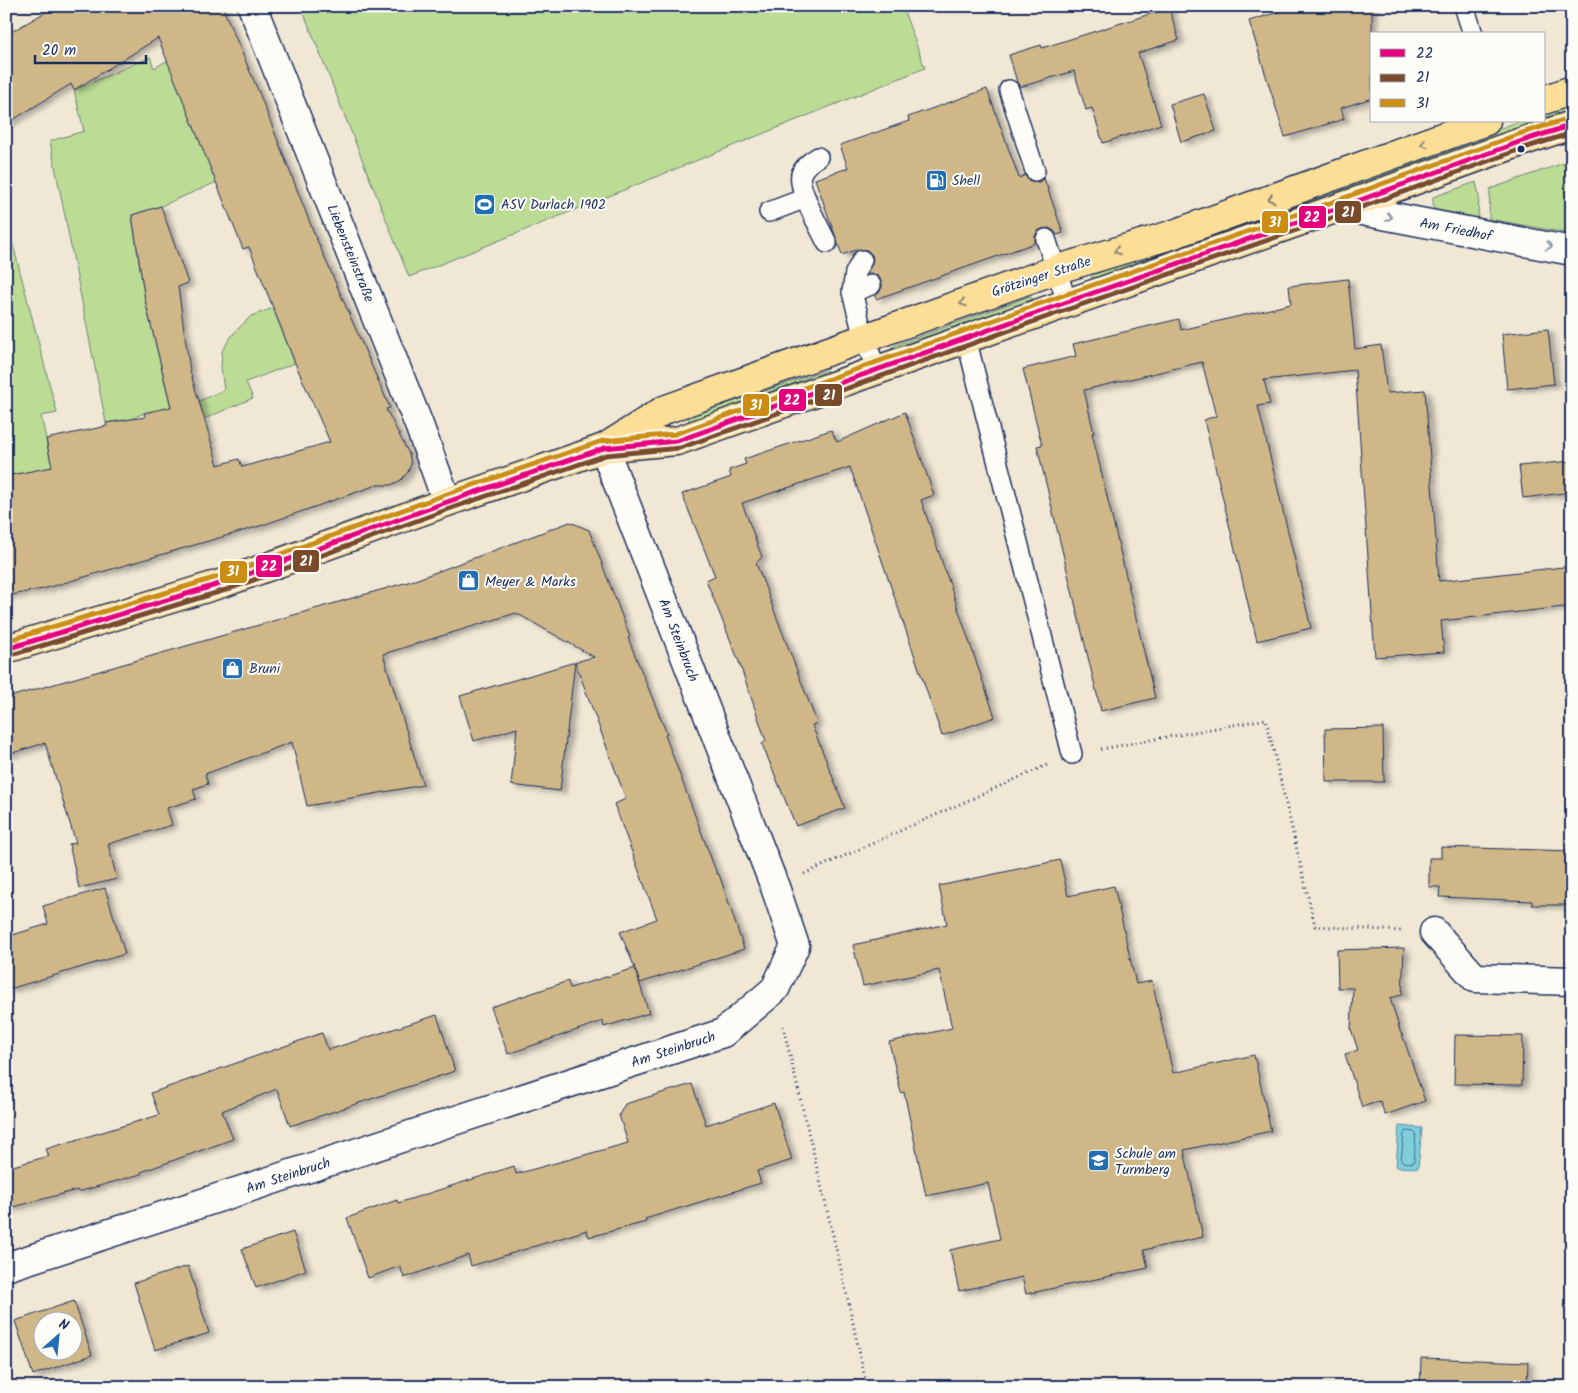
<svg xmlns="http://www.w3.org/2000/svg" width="1578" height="1393" viewBox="0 0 1578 1393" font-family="Kalam,sans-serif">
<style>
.green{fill:#bcdb94;stroke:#6c8579}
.water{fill:#7fcedb;stroke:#578ea9}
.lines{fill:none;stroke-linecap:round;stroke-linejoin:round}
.shore{stroke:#436f90;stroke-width:1}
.building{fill:#d0b787;stroke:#1b2f5e;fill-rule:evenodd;filter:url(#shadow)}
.service-casing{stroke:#1b2f5e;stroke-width:22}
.minor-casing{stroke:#1b2f5e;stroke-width:31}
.primary-casing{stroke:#1b2f5e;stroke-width:31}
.path{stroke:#1b2f5e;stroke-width:3;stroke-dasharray:1 4;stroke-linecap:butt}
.service{stroke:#fdfcf7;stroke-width:19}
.minor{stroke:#fdfcf7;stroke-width:28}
.primary{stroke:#fdde96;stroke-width:28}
.bus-1-casing{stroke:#fdfcf7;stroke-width:9}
.bus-2-casing{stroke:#fdfcf7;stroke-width:9}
.bus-3-casing{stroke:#fdfcf7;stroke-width:9}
.bus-1{stroke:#e5007d;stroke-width:5}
.bus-2{stroke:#7a4b2a;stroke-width:5}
.bus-3{stroke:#cb8e13;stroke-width:5}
.oneway{stroke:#8c867a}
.oneway2{stroke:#8c96aa}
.bus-dot{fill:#1b2f5e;stroke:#fdfcf7;stroke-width:2}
.labels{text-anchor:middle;stroke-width:4;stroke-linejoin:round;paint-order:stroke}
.poi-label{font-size:14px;fill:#1b2f5e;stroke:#fdfcf7;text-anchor:start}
.street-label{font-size:14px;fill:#1b2f5e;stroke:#fdfcf7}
.line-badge{stroke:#fdfcf7;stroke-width:2}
.badge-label{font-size:14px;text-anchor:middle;font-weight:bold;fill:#fff}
</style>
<defs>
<filter id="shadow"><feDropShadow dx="5.5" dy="3" stdDeviation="2.5" flood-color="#0004"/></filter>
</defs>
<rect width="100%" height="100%" fill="#f0e7d5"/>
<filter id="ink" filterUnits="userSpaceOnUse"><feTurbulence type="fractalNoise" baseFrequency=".02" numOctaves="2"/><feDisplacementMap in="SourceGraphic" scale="10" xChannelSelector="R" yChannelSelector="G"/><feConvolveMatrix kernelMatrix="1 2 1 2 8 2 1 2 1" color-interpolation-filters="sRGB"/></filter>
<g filter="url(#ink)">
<path class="green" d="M301,6H902L925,68L409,277Z
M150,57L154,68L174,57L217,182L161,206L132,215L145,300L171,407L144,413L131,419L106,423L50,141L84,131L74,90Z
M1572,102V112L1096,280L1091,277L1095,274L1520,121H1544V112Z
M1572,160V234L1489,219L1490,189Z
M1476,182L1479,196L1478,219L1436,211L1433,205V197Z
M6,218L57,413L41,416L51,462L74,472L19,474L6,476Z
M1028,297L1032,298L1033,301L895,351L891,348L896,345Z
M273,308L295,363L246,382L253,398L204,419L199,401L224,390L221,367L222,351L233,334L251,316Z
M826,370L830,373L690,424L688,417Z"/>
<path class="water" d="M1399,1126L1422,1128L1418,1168L1396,1167Z"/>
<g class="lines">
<path class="shore" d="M1406,1131L1414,1132L1416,1134L1414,1161L1412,1163L1403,1162L1401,1160L1404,1134Z"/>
</g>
<path class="building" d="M56,6H222L260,95L314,233L390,408L386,409L409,454L411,464L408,472L401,480L391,485H377L260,526L43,589L6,596V476L52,467L46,439L107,426L106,423L145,417L144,413L171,407L145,300L132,215L161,206L188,283L178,287L190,371L218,465L239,459L242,467L330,442L295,363L249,247L243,249L158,38L74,90L71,84L6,124V35Z
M1298,6H1372V98L1341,108L1344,119L1285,137L1249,21Z
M1169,8L1179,40L1138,53L1161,124L1103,143L1092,108L1086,110L1074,71L1020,87L1017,82L1009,55L1041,45L1042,48Z
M987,89L1019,178L1025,175L1028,180L1033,182H1039L1044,178L1063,233L1057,235L1054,231L1049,228L1042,229L1038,231L1035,236V243L876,299L875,296L879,293L882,287V282L878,276L872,274H867L873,260L872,255L867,250L858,249L842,255L815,179L848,168L840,145L909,121L908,117Z
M1204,94L1216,131L1181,142L1170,104Z
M1348,279L1355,349L1381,345L1387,393L1425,390L1439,581L1572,566V606L1441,621L1444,652L1375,657L1355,370L1264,380L1270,404L1258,406L1311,628L1257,641L1204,420L1216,416L1202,362L1084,390L1094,433H1092L1155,698L1101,711L1037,446L1042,445L1023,369L1076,356L1073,344L1179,319L1181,330L1291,304L1289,286Z
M1548,329L1554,384L1507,389L1502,334Z
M905,412L934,495L921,500L995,717L942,736L850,467L742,503L762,557L756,563L817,723L812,725L845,808L796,826L762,744L766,741L738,659L706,580L715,576L682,494L731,477L729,470L746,464L744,459L831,430L837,442Z
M1572,461V492L1523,498L1519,466Z
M570,522L589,530L630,637L628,638L667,734L665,735L717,874H719L744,949L640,983L635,969L649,1013L604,1027L603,1021L508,1054L491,1007L568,981L570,988L635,968L620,932L657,919L614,804L626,799L575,662L594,657L516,613L383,654L423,785L307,806L292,742L205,774L208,784L193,789L196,799L167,808L172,825L108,844L117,879L79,888L69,844L76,843L45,743L6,755V698L415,580Z
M575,662L560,791L511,785L517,728L474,741L460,696Z
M1383,728L1384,782H1326L1325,729Z
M1441,847L1572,851V905H1532V901L1439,897L1440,887H1429V858H1441Z
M1060,860L1068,896L1114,886L1136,984L1152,981L1173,1073L1254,1055L1271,1131L1184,1150L1203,1237L1144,1250L1148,1268L1026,1294L1022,1277L959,1291L950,1250L1000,1239L988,1183L926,1196L904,1092L901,1093L889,1042L952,1028L939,970L863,986L853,945L947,924L939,886Z
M105,888L125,954L6,990V937L48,924L43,906Z
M1404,948L1402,995L1390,998L1401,1034H1402L1425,1101L1385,1115L1380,1101L1362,1107L1345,1054L1358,1050L1351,1029L1353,988H1338L1337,950Z
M437,1015L455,1071L290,1126L277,1089L222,1111L233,1139L141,1172V1174L78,1192L77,1190L6,1209V1168L49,1156L46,1149L159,1115L151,1093L322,1033L328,1050Z
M1455,1035L1523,1036L1522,1085L1454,1084Z
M692,1084L706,1125L774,1103L792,1160L757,1171L761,1183L645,1219L646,1222L589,1237L587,1230L471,1266L468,1255L404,1278L400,1266L368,1278L347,1218L397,1200L398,1203L514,1166L516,1174L628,1143L619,1115L625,1104Z
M293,1232L306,1270L256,1288L242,1249Z
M188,1266L209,1333L155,1350L134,1283Z
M74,1301L92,1355L33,1375L15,1321ZM42,1320H72V1350H42Z
M1421,1358L1528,1362L1527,1387H1420Z"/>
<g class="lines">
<defs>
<path id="service" d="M1464,6L1473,34
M1009,90L1035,171
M818,157C811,161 804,166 801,174C797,189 820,228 827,243
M769,212L806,198
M1046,239L1067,302
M871,285L852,292L864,338L877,370
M852,292L855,273L862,260
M966,338L1072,754"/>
<path id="minor" d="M252,6L419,425L447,502
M1341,207L1572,251
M1434,932L1475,978L1572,981
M6,1267L723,1033L775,989L795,946L775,887L604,448"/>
<path id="primary" d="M1544,100L1572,90
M610,447L677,441C897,363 1118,285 1338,208C1416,181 1493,150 1572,125
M6,649L226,582L447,502L604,448L664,410L1055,270L1171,235L1486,121"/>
</defs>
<use href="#service" class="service-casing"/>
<use href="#minor" class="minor-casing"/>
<use href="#primary" class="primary-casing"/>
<path class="path" d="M1101,749L1266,719L1315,926L1401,931
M804,874L1047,765
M783,1026L842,1273L867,1387"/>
<use href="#service" class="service"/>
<use href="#minor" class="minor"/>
<use href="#primary" class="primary"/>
<defs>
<path id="bus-1" d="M6,649L226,582L447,502L604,448L677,441L1067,302L1341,207L1522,141L1572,125"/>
<path id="bus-2" d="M8,656L229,589L449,509L606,455L680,448L1069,309L1343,214L1524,148L1572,133"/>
<path id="bus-3" d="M6,641L224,575L444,495L602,441L675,434L1064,295L1338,200L1519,134L1570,118"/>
</defs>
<use href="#bus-1" class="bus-1-casing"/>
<use href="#bus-2" class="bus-2-casing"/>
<use href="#bus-3" class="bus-3-casing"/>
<use href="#bus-1" class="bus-1"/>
<use href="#bus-2" class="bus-2"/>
<use href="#bus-3" class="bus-3"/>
</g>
<defs><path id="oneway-chevron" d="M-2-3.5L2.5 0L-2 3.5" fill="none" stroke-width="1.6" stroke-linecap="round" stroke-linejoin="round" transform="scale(1.25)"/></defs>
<g class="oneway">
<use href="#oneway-chevron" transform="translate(1424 144) rotate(160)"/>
<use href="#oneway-chevron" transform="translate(1271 199) rotate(160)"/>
<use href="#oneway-chevron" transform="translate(1117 251) rotate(163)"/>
<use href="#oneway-chevron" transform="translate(963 303) rotate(161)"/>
</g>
<g class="oneway2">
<use href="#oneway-chevron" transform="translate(1389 217) rotate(11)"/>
<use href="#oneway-chevron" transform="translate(1549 246) rotate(10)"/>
</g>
</g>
<defs>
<symbol id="fuel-square" viewBox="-11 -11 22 22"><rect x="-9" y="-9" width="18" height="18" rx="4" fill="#1f6fb2" stroke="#fdfcf7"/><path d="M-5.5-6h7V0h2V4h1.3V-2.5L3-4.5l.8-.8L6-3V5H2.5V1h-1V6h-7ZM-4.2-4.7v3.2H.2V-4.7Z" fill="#fff"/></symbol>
<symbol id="stadium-square" viewBox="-11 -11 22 22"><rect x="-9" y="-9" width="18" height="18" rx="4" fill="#1f6fb2" stroke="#fdfcf7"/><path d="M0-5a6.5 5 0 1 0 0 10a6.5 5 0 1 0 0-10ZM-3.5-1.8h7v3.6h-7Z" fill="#fff"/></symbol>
<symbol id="shop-square" viewBox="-11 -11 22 22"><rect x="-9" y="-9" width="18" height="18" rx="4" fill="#1f6fb2" stroke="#fdfcf7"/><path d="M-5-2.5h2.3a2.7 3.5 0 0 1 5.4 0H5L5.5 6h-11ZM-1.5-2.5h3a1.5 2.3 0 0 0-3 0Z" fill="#fff"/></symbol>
<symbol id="school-square" viewBox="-11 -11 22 22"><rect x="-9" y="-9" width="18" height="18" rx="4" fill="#1f6fb2" stroke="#fdfcf7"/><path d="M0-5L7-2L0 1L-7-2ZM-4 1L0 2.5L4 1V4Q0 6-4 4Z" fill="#fff"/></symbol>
</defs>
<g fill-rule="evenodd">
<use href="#fuel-square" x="924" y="168" width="25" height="25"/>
<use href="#stadium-square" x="472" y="192" width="25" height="25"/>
<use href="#shop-square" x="456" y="568" width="25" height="25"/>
<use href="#shop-square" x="220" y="656" width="25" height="25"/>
<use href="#school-square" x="1086" y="1148" width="25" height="25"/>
</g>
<circle class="bus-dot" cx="1521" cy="149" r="4.5"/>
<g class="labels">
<g class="poi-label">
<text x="952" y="185">Shell</text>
<text x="501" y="209">ASV Durlach 1902</text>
<text x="485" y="586">Meyer &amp; Marks</text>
<text x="249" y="673">Bruni</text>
<text x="1115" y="1158">Schule am<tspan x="1115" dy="16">Turmberg</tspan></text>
</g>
<g class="street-label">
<text transform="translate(1456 229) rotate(11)" y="5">Am Friedhof</text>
<text transform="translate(351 253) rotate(68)" y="5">Liebensteinstraße</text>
<text transform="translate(1041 276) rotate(-18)" y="5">Grötzinger Straße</text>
<text transform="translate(679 640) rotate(69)" y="5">Am Steinbruch</text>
<text transform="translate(673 1049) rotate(-18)" y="5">Am Steinbruch</text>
<text transform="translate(288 1175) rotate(-18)" y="5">Am Steinbruch</text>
</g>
</g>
<g class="line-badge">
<rect x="1334" y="200" width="28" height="24" rx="5" fill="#7a4b2a"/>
<rect x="1298" y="205" width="29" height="24" rx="5" fill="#e5007d"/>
<rect x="1261" y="210" width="28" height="24" rx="5" fill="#cb8e13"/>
<rect x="814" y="383" width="29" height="24" rx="5" fill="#7a4b2a"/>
<rect x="778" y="388" width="29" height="24" rx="5" fill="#e5007d"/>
<rect x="742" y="393" width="28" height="24" rx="5" fill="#cb8e13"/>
<rect x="292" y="549" width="28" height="24" rx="5" fill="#7a4b2a"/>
<rect x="255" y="554" width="28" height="24" rx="5" fill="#e5007d"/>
<rect x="219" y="560" width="29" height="24" rx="5" fill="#cb8e13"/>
</g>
<g class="badge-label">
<text x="1348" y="217">21</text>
<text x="1312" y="222">22</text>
<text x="1275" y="227">31</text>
<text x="829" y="400">21</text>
<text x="792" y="405">22</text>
<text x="756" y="410">31</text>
<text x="306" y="566">21</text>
<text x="269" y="571">22</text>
<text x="233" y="576">31</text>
</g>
<rect width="1578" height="1393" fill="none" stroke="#fdfcf7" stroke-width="25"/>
<rect x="12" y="12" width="1553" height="1368" fill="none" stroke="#1b2f5e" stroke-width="2" filter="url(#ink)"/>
<rect x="1370" y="32" width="175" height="90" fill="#fdfcf7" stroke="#a3aaba"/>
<rect x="1380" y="49" width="25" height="8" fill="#e5007d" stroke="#a3aaba"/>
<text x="1416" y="58" font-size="15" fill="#1b2f5e">22</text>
<rect x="1380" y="74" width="25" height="8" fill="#7a4b2a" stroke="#a3aaba"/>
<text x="1416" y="82" font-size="15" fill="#1b2f5e">21</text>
<rect x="1380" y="99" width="25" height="8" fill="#cb8e13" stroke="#a3aaba"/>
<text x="1416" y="108" font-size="15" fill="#1b2f5e">31</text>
<g transform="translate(58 1336) rotate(27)"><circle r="24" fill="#fdfcf7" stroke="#a3aaba"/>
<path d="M0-4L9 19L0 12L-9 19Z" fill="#1f6fb2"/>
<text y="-8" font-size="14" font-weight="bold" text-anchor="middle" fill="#1b2f5e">N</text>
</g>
<path d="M35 55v8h111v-8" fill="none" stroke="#1b2f5e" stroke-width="2.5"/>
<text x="42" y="55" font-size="15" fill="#1b2f5e" stroke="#fdfcf7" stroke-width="4" paint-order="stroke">20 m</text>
</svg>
